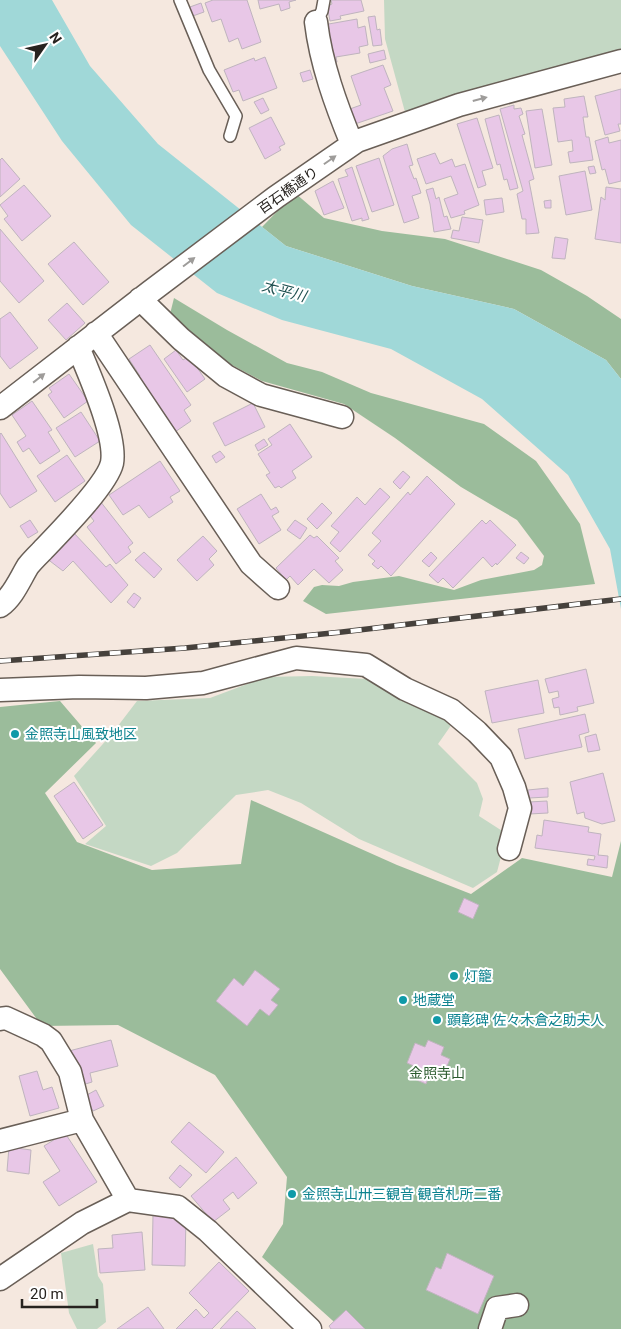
<svg xmlns="http://www.w3.org/2000/svg" width="621" height="1329" viewBox="0 0 621 1329" font-family="Roboto,'Noto Sans JP',sans-serif">
<style>
.green{fill:#c4d8c4}
.forest{fill:#9bbc9b}
.water{fill:#a0d8d8}
.building{fill:#e8c7e7;stroke:#bfb4be}
.lines{fill:none;stroke-linecap:round;stroke-linejoin:round}
.service-casing{stroke:#695f57;stroke-width:14}
.minor-casing{stroke:#695f57;stroke-width:25}
.service{stroke:#fff;stroke-width:11}
.minor{stroke:#fff;stroke-width:22}
.rail-casing{stroke:#46413c;stroke-width:5.5}
.rail{stroke:#fff;stroke-width:4;stroke-dasharray:11;stroke-linecap:butt}
.oneway{fill:#9e9c9a}
.culture-dot{fill:#0f9aa8;stroke:#fff;stroke-width:2}
.labels{text-anchor:middle;stroke-width:4;stroke-linejoin:round;paint-order:stroke}
.street-label{font-size:14px;fill:#27231f;stroke:#fff}
.culture-label{font-size:14px;fill:#0d838f;stroke:#fff;text-anchor:start}
.park-label{font-size:14px;fill:#2a592d;stroke:#fff}
.water-label{font-size:15px;font-style:italic;fill:#205151;stroke:#fff}
</style>
<rect width="100%" height="100%" fill="#f5e8df"/>
<path class="green" d="M384,0H621V49L405,112L385,39Z
M312,676L367,679L414,702L452,724L438,744L477,783L483,799L479,816L507,834L497,872L473,888L359,839L301,803L268,790L236,795L177,853L151,866L85,844L106,826L74,776L111,735L137,701L210,698L266,677Z
M93,1244L98,1276L103,1284L106,1322L97,1329H77L69,1313L61,1253Z"/>
<path class="forest" d="M295,193L324,218L382,231L445,239L541,270L587,296L621,319V379L606,360L514,309L412,286L286,246L262,227Z
M174,298L227,330L287,363L322,372L371,393L484,424L536,461L553,485L580,524L595,584L326,614L303,601L314,587L322,585L339,586L353,582L399,576L454,590L481,580L534,570L542,565L544,556L517,520L461,487L395,438L344,404L262,381L228,363L194,341L169,318Z
M60,701L96,743L45,793L77,842L152,870L241,864L251,800L397,865L471,894L522,858L612,877L621,841V1329H342L262,1257L283,1224L287,1177L215,1075L118,1025L42,1026L0,969V707Z"/>
<path class="water" d="M0,0H52L90,66L158,144L286,246L412,286L514,309L606,360L621,379V609L610,549L568,475L482,399L391,349L282,320L217,293L131,225L62,141L0,46Z"/>
<path class="building" d="M213,0H247L261,42L242,49L238,38L229,42L221,19L212,22L205,3Z
M258,0H296L289,2L290,8L281,11L279,4L260,9Z
M331,0H361L364,11L340,16L341,19L330,21L327,6L332,4Z
M201,3L204,12L190,17L187,8Z
M375,16L377,30L380,29L382,45L373,46L368,17Z
M357,19L358,28L365,26L368,45L359,47L360,53L336,57L337,62L331,63L323,25Z
M384,50L386,59L370,63L368,54Z
M265,57L277,88L243,101L239,90L233,92L224,70L254,58L255,61Z
M383,65L391,85L384,88L393,111L352,125L347,110L361,105L351,76Z
M310,70L313,79L303,82L300,73Z
M621,89V124H618L620,131L605,135L595,96Z
M584,96L588,117H583L586,137H589L593,160L570,163L568,152L573,151L572,140L558,142L553,108L565,107L564,99Z
M263,98L269,110L261,114L254,102Z
M514,105V109L521,108L523,114L519,116L525,134L522,135L534,179L529,181L539,233L526,234V219H522L517,194L523,191L500,109Z
M542,109L552,165L535,168L526,111Z
M499,115L518,188L510,190L507,179L504,180L500,164L497,165L485,119Z
M271,117L285,144L279,147L281,150L265,159L249,128Z
M477,118L493,168L482,171L486,185L478,188L457,124Z
M608,137L609,143L621,140V181L609,184L605,169L602,170L595,141Z
M407,144L413,165L409,166L414,179L416,178L421,193L412,196L419,218L404,223L383,156L392,149Z
M435,153L440,164L452,159L455,167L465,164L479,205L464,211L465,214L451,218L444,199L458,194L451,176L426,184L417,159Z
M2,158L20,179L0,197V160Z
M379,158L394,205L372,212L356,166Z
M594,166L596,173L590,174L588,167Z
M352,167L369,219L362,221V218L352,221L338,179L348,176L345,170Z
M585,171L592,210L566,215L559,176Z
M333,181L344,208L324,215L315,191Z
M24,185L51,216L22,241L4,219L8,216L0,205Z
M606,187L621,189V243L595,239L601,197L605,200Z
M433,188L436,199L439,197L444,217L447,216L451,229L434,232L430,204L426,190Z
M502,198L504,212L486,215L484,200Z
M551,200V208H545L544,201Z
M462,217L483,220L479,243L451,238L453,230L459,231Z
M0,229L44,281L19,303L0,281Z
M555,237L568,239L565,259L552,258Z
M74,242L109,282L83,305L48,264Z
M67,303L85,323L66,340L48,320Z
M10,312L38,348L10,369L0,356V319Z
M150,345L191,405L184,410L191,421L172,434L135,379L140,376L129,359Z
M176,350L183,360L189,356L205,379L187,392L164,359Z
M69,374L88,401L64,418L48,395L52,392L49,388Z
M32,401L52,430L48,432L60,451L40,464L29,448L23,452L17,442L26,436L12,415Z
M253,403L265,427L225,446L213,423Z
M81,412L100,441L75,457L56,428Z
M290,424L312,457L292,471L296,478L281,488L279,486L275,488L266,475L270,473L258,454L272,445L268,439Z
M1,433L37,491L10,508L0,493V434Z
M264,439L268,445L258,451L255,445Z
M220,451L225,457L216,463L212,456Z
M67,455L85,481L55,502L37,476Z
M160,461L180,491L170,497L173,502L149,518L139,505L123,515L109,495Z
M403,471L410,477L400,489L393,482Z
M427,476L455,504L391,576L381,566L378,569L372,564L375,561L368,555L381,541L372,533L408,492L410,495Z
M380,488L390,497L340,552L330,543L339,532L331,526L357,497L365,505Z
M261,494L271,510L276,507L279,512L272,516L281,530L259,544L237,509Z
M100,501L133,543L128,547L131,552L116,564L87,527L94,521L87,512Z
M322,503L332,513L317,529L307,519Z
M30,520L38,532L28,538L20,526Z
M295,520L307,528L300,539L287,530Z
M482,520L486,524L490,520L516,545L497,565L496,563L492,567L483,557L453,588L443,578L438,583L429,575Z
M72,531L106,567L110,564L128,585L111,603L73,561L63,571L46,558Z
M310,535L314,538L317,536L339,558L335,561L343,570L329,583L314,569L298,585L290,576L286,580L276,568Z
M203,536L217,551L209,559L214,565L197,581L177,560Z
M144,552L162,569L154,578L135,560Z
M431,552L437,558L429,567L422,561Z
M521,552L529,558L524,564L516,558Z
M134,593L141,598L134,608L127,602Z
M586,669L594,703L577,707L578,711L560,715L559,707L554,708L552,699L559,697L558,691L549,693L545,679Z
M538,680L544,713L492,723L485,691Z
M585,714L589,732L579,735L582,747L525,759L518,729Z
M596,734L600,750L588,752L585,737Z
M603,773L615,821L602,824L585,818L584,812L577,814L570,782Z
M74,782L103,825L83,839L54,796Z
M548,788V797L529,798L528,790Z
M547,801L548,813L529,814V802Z
M544,820L589,827L588,832L601,834L598,855L608,856L607,868L587,865L588,859L594,860L595,856L535,848L537,835L542,836Z
M464,898L479,905L473,919L458,912Z
M255,970L280,989L271,1000L278,1005L269,1016L260,1009L247,1026L216,1001L234,978L243,986Z
M402,995L408,998L404,1006L398,1003Z
M111,1040L118,1066L90,1073L92,1082L79,1086L69,1051Z
M428,1040L444,1047L441,1055L450,1059L442,1078L430,1074L426,1084L412,1078L416,1067L407,1063L415,1043L425,1047Z
M37,1071L43,1090L52,1087L59,1108L30,1116L19,1076Z
M96,1090L104,1106L93,1111L85,1096Z
M189,1122L224,1152L206,1173L171,1142Z
M65,1133L97,1182L59,1206L43,1182L60,1171L44,1146Z
M9,1147L31,1150L29,1174L7,1171Z
M236,1157L257,1183L238,1199L233,1192L223,1200L230,1209L213,1222L191,1196Z
M180,1165L192,1175L180,1188L169,1178Z
M153,1215L186,1216L185,1266L152,1265Z
M142,1232L145,1270L100,1273L98,1249L113,1248L112,1235Z
M447,1253L494,1276L478,1314L426,1290L436,1267L441,1269Z
M219,1262L249,1291L212,1329H176L196,1309L204,1318L209,1313L189,1293Z
M148,1307L164,1329H117Z
M346,1310L365,1329H331L329,1326Z
M237,1311L256,1329H220Z"/>
<g class="lines">
<defs>
<path id="service" d="M180,0L209,70L236,116L230,136
M316,22L322,11L324,0"/>
<path id="minor" d="M316,22C321,64 336,105 352,144
M140,299L181,339L226,376L261,395L342,417
M96,333L251,564L278,588
M0,408L150,292L276,197L357,141L459,105L621,61
M0,606C13,597 20,579 28,566C32,561 37,556 41,552C58,534 107,485 112,463C117,436 89,374 78,347
M0,690L79,687L146,688L203,683L296,658L366,665L405,689L451,710L477,732L501,757L514,787L520,808L509,849
M0,1019L6,1018L43,1035L51,1041L70,1072L82,1120L128,1200
M0,1141L82,1120
M0,1279L82,1223L128,1200L178,1207L208,1231L310,1329
M490,1329L497,1308L517,1305"/>
</defs>
<use href="#service" class="service-casing"/>
<use href="#minor" class="minor-casing"/>
<use href="#service" class="service"/>
<use href="#minor" class="minor"/>
<defs>
<path id="rail" d="M0,661L185,648L342,632L621,599"/>
</defs>
<use href="#rail" class="rail-casing"/>
<use href="#rail" class="rail"/>
</g>
<defs><path id="oneway-solid" d="M-6-.8H1V-3.2L6.5 0L1 3.2V.8H-6Z" transform="scale(1.25)"/></defs>
<g class="oneway">
<use href="#oneway-solid" transform="translate(480 99) rotate(-15)"/>
<use href="#oneway-solid" transform="translate(330 160) rotate(-35)"/>
<use href="#oneway-solid" transform="translate(189 262) rotate(-37)"/>
<use href="#oneway-solid" transform="translate(39 378) rotate(-38)"/>
</g>
<g class="culture-dot">
<circle cx="15" cy="734" r="5"/>
<circle cx="454" cy="976" r="5"/>
<circle cx="403" cy="1000" r="5"/>
<circle cx="437" cy="1020" r="5"/>
<circle cx="292" cy="1194" r="5"/>
</g>
<g class="labels">
<g class="street-label">
<text transform="translate(288 190) rotate(-35)" y="5">百石橋通り</text>
</g>
<g class="culture-label">
<text x="25" y="739">金照寺山風致地区</text>
<text x="464" y="981">灯籠</text>
<text x="413" y="1005">地蔵堂</text>
<text x="447" y="1025">顕彰碑 佐々木倉之助夫人</text>
<text x="302" y="1199">金照寺山卅三観音 観音札所二番</text>
</g>
<g class="park-label">
<text x="437" y="1078">金照寺山</text>
</g>
<g class="water-label">
<text transform="translate(284 291) rotate(15)" y="5">太平川</text>
</g>
</g>
<g transform="translate(45 45) rotate(56)" stroke="#ffffff" stroke-width="4" paint-order="stroke">
<path d="M0-4L9 19L0 12L-9 19Z" fill="#27231f"/>
<text y="-8" font-size="14" font-weight="bold" text-anchor="middle" fill="#27231f">N</text>
</g>
<path d="M22 1299v8h75v-8" fill="none" stroke="#27231f" stroke-width="2.5"/>
<text x="30" y="1299" font-size="15" fill="#27231f" stroke="#ffffff" stroke-width="4" paint-order="stroke">20 m</text>
</svg>
